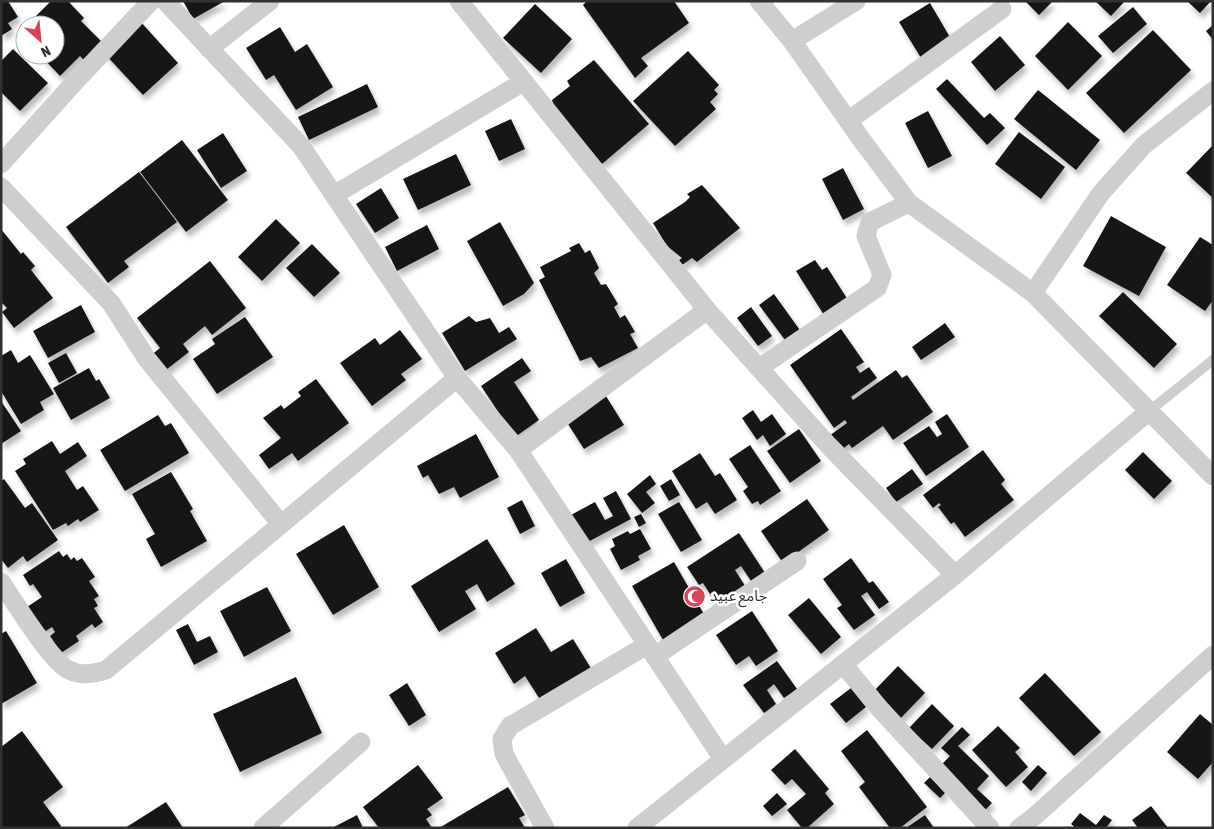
<svg xmlns="http://www.w3.org/2000/svg" width="1214" height="829" viewBox="0 0 1214 829" font-family="'Asap Condensed','Noto Sans Arabic',sans-serif">
<style>
.building{fill:#181818;filter:url(#shadow)}
.lines{fill:none;stroke-linecap:round;stroke-linejoin:round}
.lane{stroke:#cecece;stroke-width:10}
.street{stroke:#cecece;stroke-width:19}
.labels{text-anchor:middle;stroke-width:5;stroke-linejoin:round;paint-order:stroke}
.poi-label{font-size:15px;fill:#313131;stroke:#fff;text-anchor:start}
</style>
<defs>
<filter id="shadow"><feDropShadow dx="3" dy="5.5" stdDeviation="2.5" flood-color="#0004"/></filter>
</defs>
<rect width="100%" height="100%" fill="#fff"/>
<path class="building" d="M1,1H8L18,17L8,23L12,29L1,36Z
M51,1H68L84,18L81,21L104,44L86,62L80,56L60,76L40,55H55V25H27Z
M183,1H225L193,19Z
M587,1H674L689,23L641,58L648,66L635,78L583,5Z
M1025,1H1053L1039,15Z
M1095,1H1125L1111,16Z
M1187,1H1211L1200,13Z
M930,3L951,39L921,58L899,22Z
M535,4L572,39L541,73L503,38Z
M1133,7L1147,24L1113,53L1098,36Z
M139,20L178,63L143,95L104,53Z
M1068,22L1102,56L1068,90L1035,56Z
M1213,25V40L1206,31Z
M25,27V40L18,33Z
M280,27L295,52L307,44L333,87L296,110L274,75L266,80L246,48Z
M1153,30L1191,70L1124,133L1086,93Z
M1000,36L1025,65L995,91L971,62Z
M13,49L48,83L20,111L1,92V61Z
M688,51L719,85L714,90L718,94L710,102L716,109L675,146L633,101Z
M594,60L649,124L602,164L554,107L552,100L570,86L567,81Z
M947,79L984,118L990,113L1005,128L987,145L936,89Z
M367,84L378,107L309,140L298,117Z
M1038,90L1100,140L1076,170L1014,119Z
M928,111L952,156L928,168L905,123Z
M511,119L525,149L499,161L485,131Z
M1019,132L1065,167L1041,199L995,164Z
M223,133L247,171L221,188L197,150Z
M182,140L228,200L186,232L140,172Z
M1213,145V198L1186,173Z
M456,154L471,185L418,210L403,179Z
M843,168L864,209L843,220L822,179Z
M139,172L177,222L124,261L129,267L108,283L66,227Z
M702,185L740,228L697,262L692,258L682,265L678,261L682,258L667,246L653,223L685,202L690,197L687,194Z
M381,188L399,218L375,233L356,204Z
M1111,216L1166,247L1139,296L1083,266Z
M276,219L300,243L262,281L238,257Z
M500,222L534,283L524,294L503,306L467,241Z
M427,225L439,249L397,271L385,247Z
M1,229L21,254L23,252L35,266L31,270L53,298L14,328L2,312L7,308L1,302Z
M1200,237L1213,245V300L1205,311L1167,285Z
M579,243L585,253L590,250L599,268L594,273L601,285L606,284L618,304L614,307L620,318L625,315L635,332L630,334L638,348L599,368L591,357L580,361L539,280L545,277L540,267L571,251L569,248Z
M312,244L340,273L314,297L286,268Z
M815,260L822,270L827,267L848,300L824,315L796,271Z
M210,261L246,308L212,335L205,326L183,344L189,352L162,373L150,356L160,348L137,318Z
M1123,292L1177,344L1154,368L1099,316Z
M774,294L802,333L788,344L759,305Z
M81,305L95,332L48,358L33,331Z
M751,307L772,336L758,346L737,318Z
M469,316L476,322L490,318L499,333L509,327L517,339L465,371L442,333Z
M245,317L273,357L217,394L193,359L215,344L212,339Z
M945,323L955,337L921,360L912,347Z
M841,329L864,362L856,367L860,373L869,367L877,378L851,397L853,400L896,370L902,378L907,375L933,412L893,440L883,426L852,448L849,444L840,451L829,436L847,423L845,420L834,428L790,365Z
M400,330L422,359L401,374L406,380L372,406L340,363L375,338L380,345Z
M11,350L18,363L30,355L54,394L40,402L44,410L21,424L1,391V356Z
M66,353L77,373L59,383L48,363Z
M522,358L531,371L514,382L539,420L515,437L481,386Z
M89,368L96,381L99,379L110,398L71,420L53,388Z
M316,379L349,423L298,461L292,453L269,469L259,455L281,438L263,418L281,405L284,409L301,396L298,392Z
M606,396L624,425L584,449L566,421Z
M1,401L21,431L1,444Z
M753,410L761,422L772,414L786,434L770,446L763,435L757,440L742,418Z
M947,414L969,447L926,476L903,443L929,426L937,437L942,434L935,422Z
M158,415L165,426L171,423L189,453L125,491L100,450Z
M799,429L821,461L790,483L767,451Z
M476,434L499,477L460,498L454,487L439,494L428,475L423,478L417,466Z
M52,441L60,454L78,442L87,456L65,471L77,490L83,486L99,510L80,522L78,519L68,526L66,523L53,530L15,471L26,464L23,459Z
M750,445L781,491L760,505L758,501L752,504L743,491L748,487L729,459Z
M983,450L1005,480L1001,484L1014,500L965,537L954,522L951,524L938,507L941,505L939,503L933,508L923,495Z
M1143,452L1172,481L1154,499L1125,470Z
M700,453L715,476L720,473L737,500L715,514L707,502L696,509L672,471Z
M912,469L923,484L896,502L886,488Z
M171,472L193,509L190,511L207,541L161,567L146,539L155,534L132,494Z
M650,475L656,484L646,492L655,503L642,513L627,494Z
M4,479L25,508L32,503L58,540L27,562L23,556L8,568L1,559V481Z
M671,479L680,495L669,501L660,486Z
M616,491L631,519L584,544L569,516L595,502L605,520L613,516L603,498Z
M807,499L829,530L783,563L761,531Z
M522,500L535,526L520,534L507,508Z
M679,502L702,540L681,552L658,514Z
M641,514L646,523L639,527L634,517Z
M344,525L379,587L333,615L296,554Z
M640,529L651,549L638,556L640,560L621,570L610,549L615,546L612,539L628,531L630,534Z
M739,533L769,579L755,587L741,566L735,570L749,592L720,610L703,583L699,585L687,567Z
M487,539L515,584L487,602L477,584L465,591L476,609L439,632L411,586Z
M59,551L63,557L67,554L71,560L74,557L77,561L82,558L95,577L89,581L99,596L94,599L98,606L94,608L103,622L95,628L92,624L76,636L79,641L61,653L50,636L55,632L52,627L41,634L24,609L42,597L33,584L30,586L23,575Z
M851,558L869,583L873,581L889,602L879,609L867,592L861,596L875,615L854,630L837,608L842,605L823,579Z
M566,559L585,593L560,607L541,573Z
M674,562L705,616L663,640L632,586Z
M267,587L291,631L244,657L220,611Z
M809,598L841,637L821,654L788,615Z
M752,611L778,651L756,666L749,656L736,665L716,635Z
M188,624L197,642L210,636L218,652L194,665L176,630Z
M536,628L551,652L573,639L592,670L541,701L525,676L514,684L495,653Z
M6,631L37,683L1,704V634Z
M777,661L797,689L784,698L774,684L767,690L776,704L764,713L743,685Z
M898,666L925,693L897,722L870,695Z
M1045,673L1101,732L1074,756L1019,698Z
M296,677L322,733L240,772L213,714Z
M407,683L426,715L409,726L389,695Z
M851,688L866,707L846,723L830,704Z
M932,704L954,726L932,749L909,728Z
M1200,714L1213,725V762L1198,779L1167,752Z
M998,726L1020,748L1015,752L1028,767L1006,787L972,750Z
M962,727L970,735L958,746L989,776L977,789L992,803L980,815L939,767L950,756L941,748Z
M867,730L927,807L900,828H890L859,787L865,782L841,751Z
M22,731L63,787L43,802L61,826L59,828H1V747Z
M795,749L829,789L825,793L834,804L807,828H802L787,810L806,794L792,779L785,785L771,770Z
M418,765L443,798L427,809L432,815L426,819L432,828H379L363,807Z
M1038,765L1047,773L1031,791L1022,782Z
M930,777L946,792L940,798L924,783Z
M508,787L525,815L519,818L525,828H439Z
M777,793L787,804L772,816L763,806Z
M166,802L183,828H125Z
M1151,806L1168,828H1138L1132,820Z
M1080,813L1096,825L1104,815L1112,820L1106,828H1076L1071,824Z
M357,815L363,828H332Z
M925,815L934,828H906Z"/>
<g class="lines">
<path class="lane" d="M1148,412L1213,360"/>
<path class="street" d="M165,1L301,146L457,378L518,450L723,759
M459,1L707,310L829,446L955,575
M759,1L792,41L861,139L909,203L1033,293L1213,476
M792,41L856,1
M209,49L270,1
M848,121L1002,9
M1,164L73,84L151,1
M1,187L111,303L147,359L280,523
M334,195L523,82
M1033,293L1101,193L1144,145L1213,91
M759,368L877,288L882,275L866,236L870,222L909,203
M518,450L707,310
M1,582C15,602 50,661 69,670C81,676 93,674 106,670L457,378
M655,656L797,561
M843,664L880,709L990,828
M263,828L361,742
M545,828L504,754L502,739L510,726L647,645
M637,828L955,575L1148,412
M1019,828L1035,816L1213,655"/>
</g>
<defs>
<symbol id="mosque-disc" viewBox="-11 -11 22 22"><circle r="9.5" fill="#d8445a" stroke="#fff"/><path d="M3.5-4.9A6 6 0 1 0 3.5 4.9A5 5 0 1 1 3.5-4.9Z" fill="#fff"/></symbol>
</defs>
<g fill-rule="evenodd">
<use href="#mosque-disc" x="682" y="584" width="25" height="25"/>
</g>
<g class="labels">
<g class="poi-label">
<text x="710" y="601">جامع عبيد</text>
</g>
</g>
<rect width="1214" height="829" fill="none" stroke="#313131" stroke-width="5"/>
<g transform="translate(40 40) rotate(153)"><circle r="24" fill="#ffffff" stroke="#adadad"/>
<path d="M0-4L9 19L0 12L-9 19Z" fill="#d8445a"/>
<text y="-8" font-size="14" font-weight="bold" text-anchor="middle" fill="#313131">N</text>
</g>
</svg>
